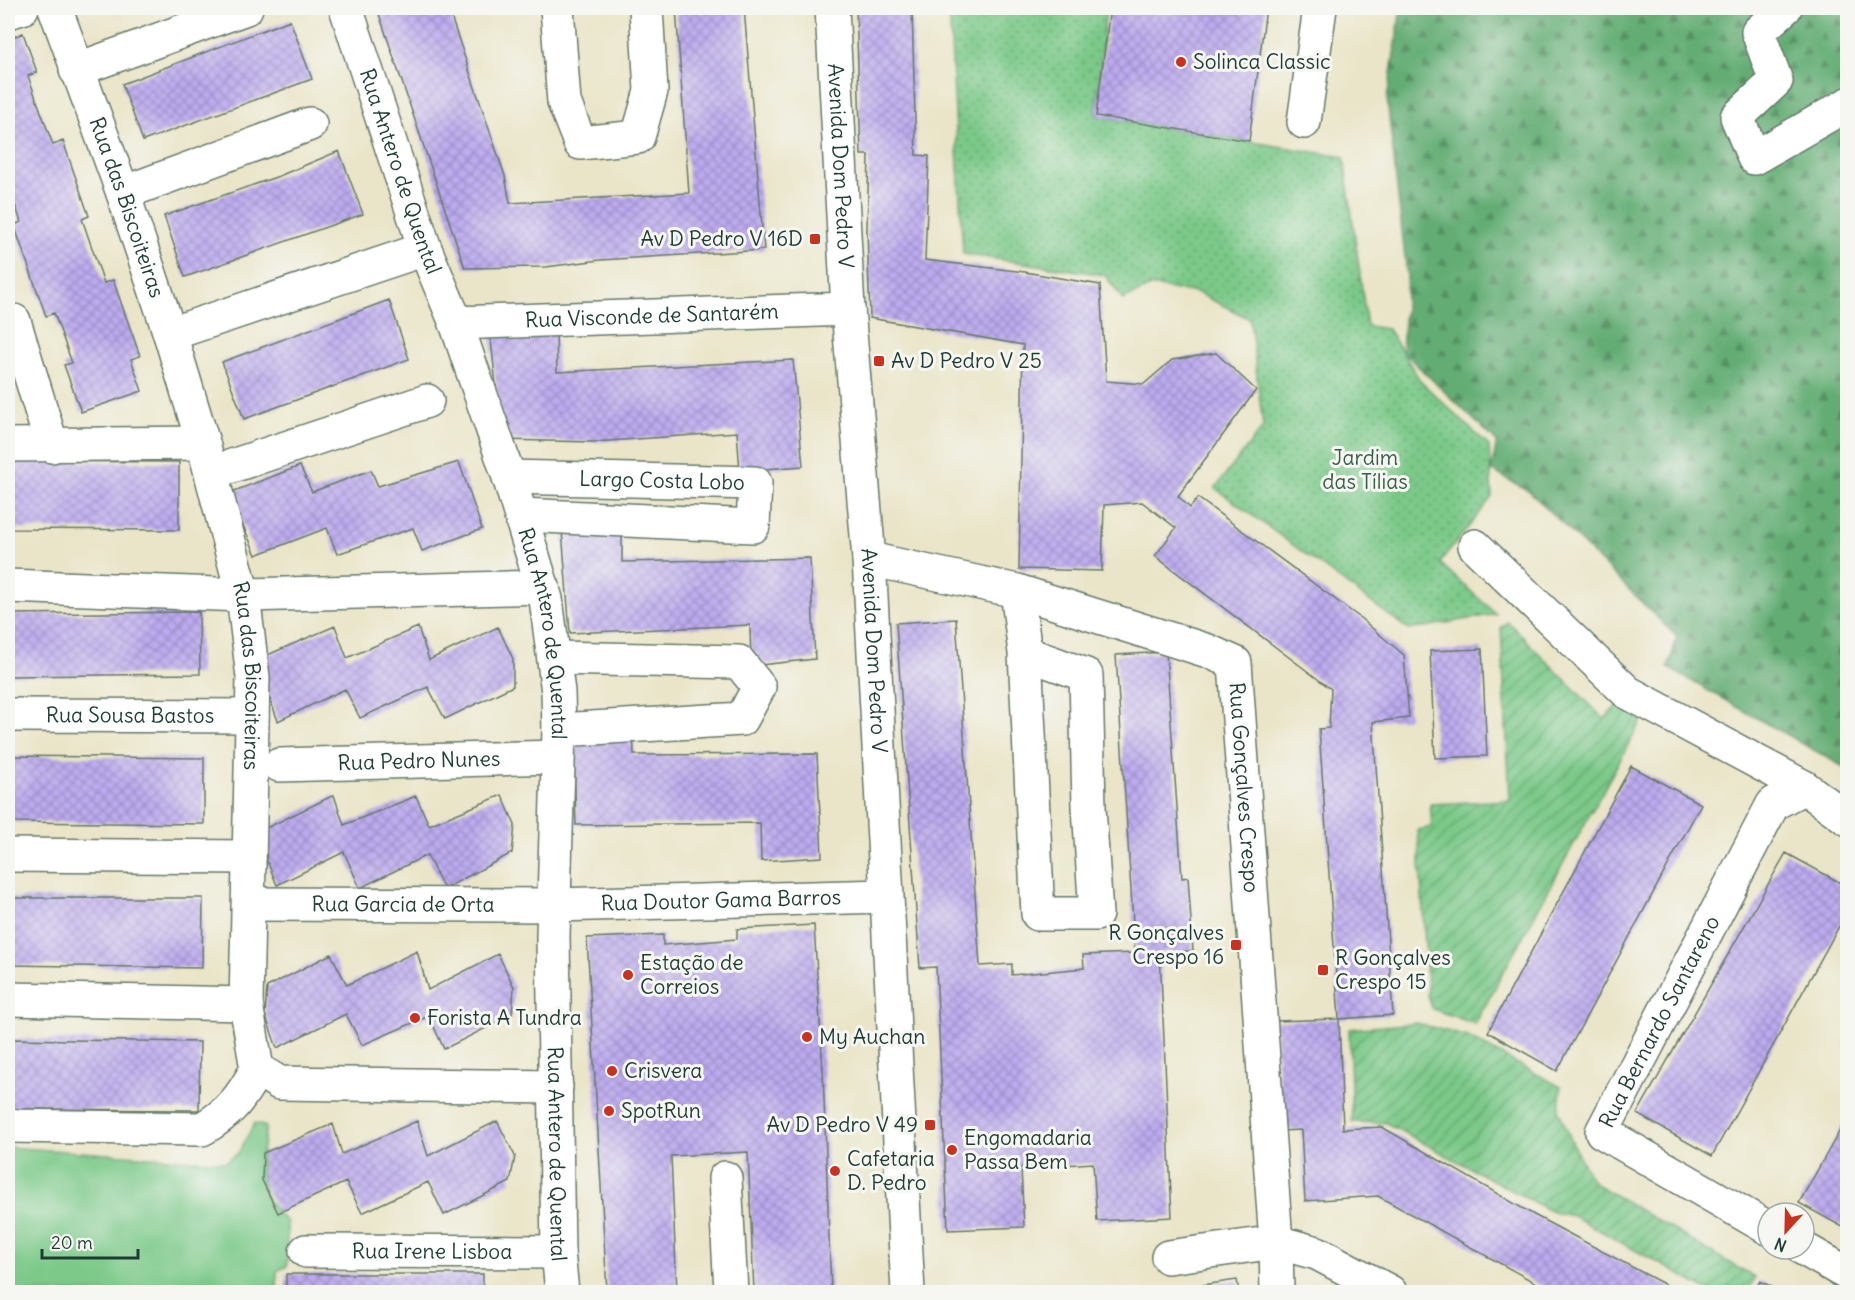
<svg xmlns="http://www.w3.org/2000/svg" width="1855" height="1300" viewBox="0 0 1855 1300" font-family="Delius,sans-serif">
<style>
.grass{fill:#7bc989;stroke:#4d835e;stroke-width:1.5}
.forest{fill:url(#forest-firs);stroke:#427554;stroke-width:1.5}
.park{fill:url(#park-dots);stroke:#4d835e;stroke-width:1.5}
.garden{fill:url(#garden-furrows);stroke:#4d835e;stroke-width:1.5}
.building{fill:url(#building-cross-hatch)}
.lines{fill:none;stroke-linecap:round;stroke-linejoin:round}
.minor-casing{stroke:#667868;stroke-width:36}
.minor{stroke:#fff;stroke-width:33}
.poi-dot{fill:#c8321e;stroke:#f6f6f2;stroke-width:2}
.labels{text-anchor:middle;stroke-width:6;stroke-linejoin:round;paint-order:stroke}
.poi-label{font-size:21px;fill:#1f3d34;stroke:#f6f6f2;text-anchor:start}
.street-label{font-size:21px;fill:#1f3d34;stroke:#f6f6f2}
.park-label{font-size:21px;fill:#366049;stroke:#f6f6f2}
</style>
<defs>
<pattern id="forest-firs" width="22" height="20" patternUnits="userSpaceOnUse" patternTransform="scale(1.5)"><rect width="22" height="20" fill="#64ad75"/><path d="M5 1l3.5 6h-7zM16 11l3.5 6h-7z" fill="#528e61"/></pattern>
<pattern id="park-dots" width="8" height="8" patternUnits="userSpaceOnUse" patternTransform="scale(1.5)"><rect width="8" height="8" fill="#7bc989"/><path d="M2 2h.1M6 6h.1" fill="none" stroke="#64a471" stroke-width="1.8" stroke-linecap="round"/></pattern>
<pattern id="garden-furrows" width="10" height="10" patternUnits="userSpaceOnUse" patternTransform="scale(1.5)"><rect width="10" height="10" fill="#7bc989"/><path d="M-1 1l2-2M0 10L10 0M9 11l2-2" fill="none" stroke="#64a471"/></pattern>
<pattern id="building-cross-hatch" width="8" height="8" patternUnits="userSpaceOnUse" patternTransform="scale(1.5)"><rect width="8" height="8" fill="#bdabf0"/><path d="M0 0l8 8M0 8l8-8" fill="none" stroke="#998cc3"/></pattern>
</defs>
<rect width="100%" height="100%" fill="#f6f6f2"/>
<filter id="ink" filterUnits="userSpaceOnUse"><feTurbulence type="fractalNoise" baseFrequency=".0167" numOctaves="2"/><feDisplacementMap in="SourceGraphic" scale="12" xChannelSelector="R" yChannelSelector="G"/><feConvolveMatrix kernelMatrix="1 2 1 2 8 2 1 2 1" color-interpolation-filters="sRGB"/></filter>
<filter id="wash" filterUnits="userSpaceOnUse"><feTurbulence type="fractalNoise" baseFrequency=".008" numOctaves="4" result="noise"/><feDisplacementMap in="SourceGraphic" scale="24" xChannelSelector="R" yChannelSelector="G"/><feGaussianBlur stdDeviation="1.35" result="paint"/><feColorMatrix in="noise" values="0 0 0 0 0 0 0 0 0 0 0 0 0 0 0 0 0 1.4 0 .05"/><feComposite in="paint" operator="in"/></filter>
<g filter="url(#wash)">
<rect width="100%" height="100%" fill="#eae5c8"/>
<path class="grass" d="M255,1123L266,1127C260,1165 253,1194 287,1222V1266L277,1271V1292H8V1147L225,1162L238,1153Z"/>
<path class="forest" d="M1401,8H1847V769L1668,668L1677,637L1529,491L1491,470L1497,442L1402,351L1407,276L1387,99Z"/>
<path class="park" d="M949,8H1106L1096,116L1344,157L1367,326L1388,329L1421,382L1489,446L1492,497L1440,563L1496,614L1409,630L1215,488L1263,427L1250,319L1198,293L1152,286L1123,300L1105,275L963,254Z"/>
<path class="garden" d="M1508,622L1604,719L1619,704L1643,718L1475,1024L1432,1009L1428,995L1418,830L1432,827L1430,804L1510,800L1501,627Z
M1417,1023L1468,1037L1561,1087L1559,1111L1575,1149L1594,1183L1755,1278L1748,1292H1711L1573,1216L1552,1212L1386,1123L1352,1122L1349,1029Z"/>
<g id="blocks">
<path class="building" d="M377,8H448L505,176L510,203L689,193L676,8H744L764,250L600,260L546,267L465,268Z
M856,8H912L916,155L929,156L925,260L1025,272L1100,285L1106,381L1144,384L1172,360L1216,353L1256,390L1178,496L1190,508L1198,498L1359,617L1404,655L1409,718L1373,722L1393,1015L1339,1019L1343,1129L1382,1127L1534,1215L1679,1292H1552L1378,1196L1305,1201L1301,1130L1281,1131L1275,1021L1339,1019L1319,729L1329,728L1331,689L1155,556L1176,528L1142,502L1104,505L1102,571L1019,569L1023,345L870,318L867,230L869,155H861Z
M1110,8H1266L1249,141L1096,116Z
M290,20L312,79L143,141L122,84Z
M23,33L37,72L28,76L53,145L63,141L89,216L82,219L104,283L113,280L140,356L131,359L142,391L81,412L64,365L72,363L54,313L46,316L14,225L21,222L8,184V39Z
M339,151L363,214L185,277L164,216L279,176Z
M389,300L409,359L244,419L222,362Z
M556,330L557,372L793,360L803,466L740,471L737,432L594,442L502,440L490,331Z
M8,461L179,462V530L8,529Z
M459,462L482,529L422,551L413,528L337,554L327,528L256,555L229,493L300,466L312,492L371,470L378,486Z
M622,528V562L810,558L815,659L751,666L750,625L570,633L562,530Z
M199,612L200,674L8,676V614Z
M956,619L980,966L1012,964V975L1084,968L1083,955L1135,953L1116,655L1166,652L1182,878L1188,877L1193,951L1160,952L1172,1217L1097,1221L1093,1163L1021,1168L1024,1227L948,1230L936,967L920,968L896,623Z
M335,626L347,658L418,627L429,660L498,627L513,659V686L445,719L428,687L360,718L345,689L278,721L266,688L265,656Z
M1482,649L1487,756L1435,758L1430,651Z
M633,722L634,755L817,754L822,857L761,861L760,823L576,825L573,723Z
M8,756L204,758V824L8,822Z
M1631,766L1701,804L1557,1071L1488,1032Z
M334,795L344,825L416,796L429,825L502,795L515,825L512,853L444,889L427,855L360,888L344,852L277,885L265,856L262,830Z
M1786,853L1848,887V910L1712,1156L1637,1114Z
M8,898H203L202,968L8,965Z
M814,925L823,1071L831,1292H754L748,1152L671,1156L677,1292H607L587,938L663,935V945L737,939V929Z
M417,951L428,990L498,954L514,987L512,1015L444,1049L429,1016L362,1045L346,1014L277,1048L265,1014L267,987L331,954L347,985Z
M8,1039L200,1042L199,1110L8,1109Z
M1848,1116V1230L1799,1203Z
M417,1121L428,1156L497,1121L515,1156L510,1182L444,1215L428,1182L362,1213L346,1182L278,1213L262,1180L263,1153L333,1124L342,1154Z
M286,1274H483V1292H286Z
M1237,1280L1239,1292H1160V1291Z
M1760,1281L1782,1292H1754Z"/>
</g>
</g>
<g filter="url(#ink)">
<use href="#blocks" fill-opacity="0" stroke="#667868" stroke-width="1.5"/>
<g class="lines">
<defs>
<g id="minor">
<path id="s1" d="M55,8L123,193L170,334L203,443L243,595L253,677L246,1004L257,1069L279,1083L556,1087"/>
<path id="s2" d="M346,8L425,249L456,323L509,477L546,599L558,692L559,730L553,936L558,1252L562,1292"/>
<path d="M557,8L564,102L580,143L638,137L651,91L646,8"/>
<path id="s3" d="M832,8L848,309L869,559L908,1292"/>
<path d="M1785,8L1758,32L1776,81L1737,117L1754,158L1848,104"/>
<path d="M8,12L22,8"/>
<path d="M76,70L246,8"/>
<path d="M1304,122L1320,8"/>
<path d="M123,193L310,124"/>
<path d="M8,322L14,321L52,446"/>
<path id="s4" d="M456,323L848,309"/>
<path d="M170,334L425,249"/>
<path d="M8,445L203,443"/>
<path d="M211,473L427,401"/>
<path id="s5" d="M509,477L755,483L753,526L521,515"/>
<path d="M1475,546L1627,692L1804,787L1848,819"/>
<path id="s6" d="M869,559L1017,591L1208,651L1235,663L1276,1242L1277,1292"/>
<path d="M8,586L243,595L543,587"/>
<path d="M1017,591L1025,653L1038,914H1096L1089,807L1086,675L1025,653"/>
<path d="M554,658L739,662L759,687L742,719L559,730"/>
<path id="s7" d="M8,715L252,716"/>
<path id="s8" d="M279,765L557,757"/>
<path d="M8,855L249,857"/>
<path id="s9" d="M250,904L555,905L886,896"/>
<path d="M8,999L246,1004"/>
<path d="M8,1126L202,1129C231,1112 241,1098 257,1069"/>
<path d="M725,1178L731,1292"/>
<path id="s10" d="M1768,1228L1602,1132L1773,804L1804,787"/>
<path d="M1804,1249L1848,1274"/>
<path id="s11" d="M306,1251L558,1252"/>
<path d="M1168,1257L1276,1242L1317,1253L1390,1292"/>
</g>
</defs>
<use href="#minor" class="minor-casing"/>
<use href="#minor" class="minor"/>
</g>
</g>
<g class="poi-dot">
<circle cx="1181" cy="62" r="6"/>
<rect x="809" y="233" width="12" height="12" rx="3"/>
<rect x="873" y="355" width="12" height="12" rx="3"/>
<rect x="1230" y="939" width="12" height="12" rx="3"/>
<rect x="1317" y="964" width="12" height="12" rx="3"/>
<circle cx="628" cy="975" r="6"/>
<circle cx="415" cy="1018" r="6"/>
<circle cx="807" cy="1037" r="6"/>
<circle cx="612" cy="1071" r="6"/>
<circle cx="609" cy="1111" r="6"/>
<rect x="924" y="1119" width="12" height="12" rx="3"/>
<circle cx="952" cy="1150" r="6"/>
<circle cx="835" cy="1171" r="6"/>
</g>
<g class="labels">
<g class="poi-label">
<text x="1193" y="69">Solinca Classic</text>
<text x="803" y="246" text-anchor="end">Av D Pedro V 16D</text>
<text x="891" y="368">Av D Pedro V 25</text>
<text x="1224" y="940" text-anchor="end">R Gonçalves<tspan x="1224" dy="24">Crespo 16</tspan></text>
<text x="1335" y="965">R Gonçalves<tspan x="1335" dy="24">Crespo 15</tspan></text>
<text x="640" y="970">Estação de<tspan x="640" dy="24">Correios</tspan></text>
<text x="427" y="1025">Forista A Tundra</text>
<text x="819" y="1044">My Auchan</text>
<text x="624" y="1078">Crisvera</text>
<text x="621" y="1118">SpotRun</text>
<text x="918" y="1132" text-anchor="end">Av D Pedro V 49</text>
<text x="964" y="1145">Engomadaria<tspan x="964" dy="24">Passa Bem</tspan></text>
<text x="847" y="1166">Cafetaria<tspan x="847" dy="24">D. Pedro</tspan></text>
</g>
<g class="street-label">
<text dy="7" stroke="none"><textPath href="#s3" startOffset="158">Avenida Dom Pedro V</textPath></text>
<text dy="7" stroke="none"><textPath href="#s2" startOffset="172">Rua Antero de Quental</textPath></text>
<text dy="7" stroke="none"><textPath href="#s1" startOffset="212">Rua das Biscoiteiras</textPath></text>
<text dy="7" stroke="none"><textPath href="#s4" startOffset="196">Rua Visconde de Santarém</textPath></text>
<text dy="7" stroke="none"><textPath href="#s5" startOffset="153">Largo Costa Lobo</textPath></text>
<text dy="7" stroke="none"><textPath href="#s2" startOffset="658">Rua Antero de Quental</textPath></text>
<text dy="7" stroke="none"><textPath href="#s3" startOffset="644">Avenida Dom Pedro V</textPath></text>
<text dy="7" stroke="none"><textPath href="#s1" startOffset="698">Rua das Biscoiteiras</textPath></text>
<text dy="7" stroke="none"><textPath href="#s7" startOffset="122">Rua Sousa Bastos</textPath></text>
<text dy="7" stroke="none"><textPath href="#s8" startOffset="140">Rua Pedro Nunes</textPath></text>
<text dy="7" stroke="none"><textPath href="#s6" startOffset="506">Rua Gonçalves Crespo</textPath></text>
<text dy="7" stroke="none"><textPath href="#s9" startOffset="471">Rua Doutor Gama Barros</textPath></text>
<text dy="7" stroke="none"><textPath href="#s9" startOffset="153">Rua Garcia de Orta</textPath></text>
<text dy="7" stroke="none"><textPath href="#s10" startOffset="316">Rua Bernardo Santareno</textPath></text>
<text dy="7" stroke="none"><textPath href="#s2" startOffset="1180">Rua Antero de Quental</textPath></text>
<text dy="7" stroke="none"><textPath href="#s11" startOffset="126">Rua Irene Lisboa</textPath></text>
</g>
<g class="park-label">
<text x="1365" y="465">Jardim<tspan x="1365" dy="24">das Tílias</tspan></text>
</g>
</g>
<rect width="1855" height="1300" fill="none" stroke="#f6f6f2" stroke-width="30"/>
<g transform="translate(1786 1231) rotate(202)"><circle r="28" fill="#f6f6f2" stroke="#a0aca6" stroke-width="1.5"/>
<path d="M0-4.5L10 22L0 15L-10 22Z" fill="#c8321e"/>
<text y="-9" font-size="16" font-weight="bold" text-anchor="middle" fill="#1f3d34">N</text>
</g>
<path d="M42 1249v9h96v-9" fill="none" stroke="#1f3d34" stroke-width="3"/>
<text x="51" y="1249" font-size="18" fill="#1f3d34" stroke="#f6f6f2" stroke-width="4.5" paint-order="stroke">20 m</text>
</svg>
